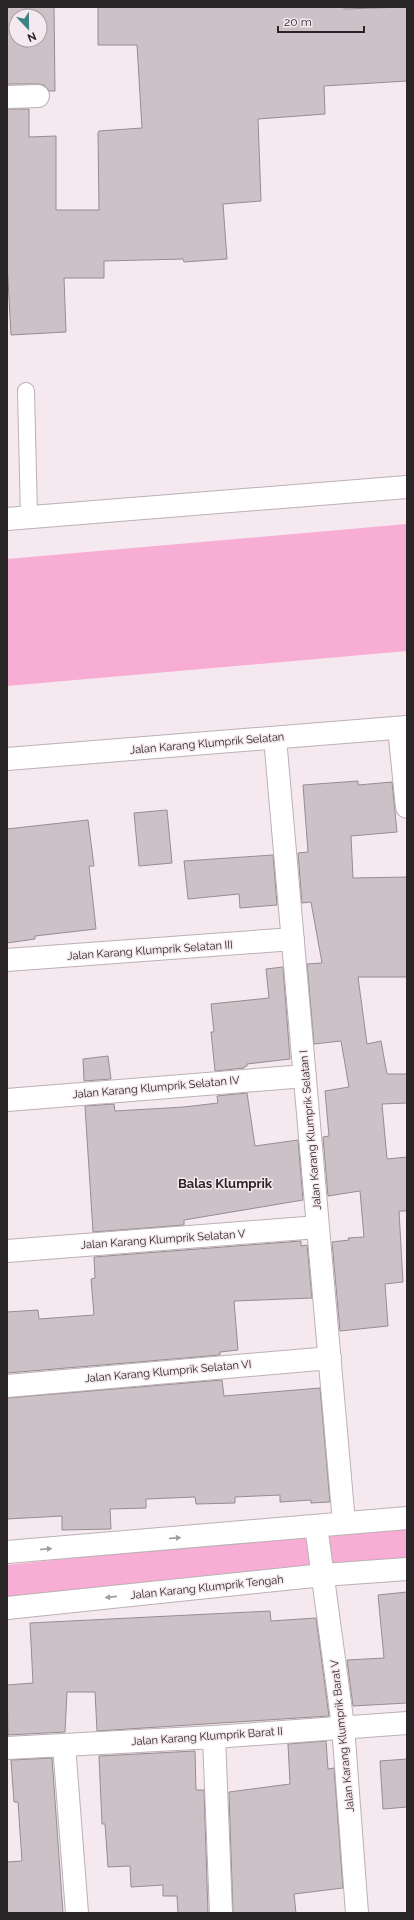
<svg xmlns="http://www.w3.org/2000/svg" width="414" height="1920" viewBox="0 0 414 1920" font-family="Raleway,sans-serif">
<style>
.water{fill:#f8add4}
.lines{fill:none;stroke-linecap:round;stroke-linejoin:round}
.river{stroke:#f8add4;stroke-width:52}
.building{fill:#ccc1c6;stroke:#978c91;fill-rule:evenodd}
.service-casing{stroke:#bcb0b6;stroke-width:18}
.minor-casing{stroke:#bcb0b6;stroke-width:24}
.service{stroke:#fff;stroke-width:16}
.minor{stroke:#fff;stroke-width:22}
.oneway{fill:#9f9d9e}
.labels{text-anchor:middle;stroke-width:3;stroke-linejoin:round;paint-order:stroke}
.street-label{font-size:11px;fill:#2a2628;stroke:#f5e9ef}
.quarter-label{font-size:13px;font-weight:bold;fill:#2a2628;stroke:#f5e9ef}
</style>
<rect width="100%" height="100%" fill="#f5e9ef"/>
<path class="water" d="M407,524V651L7,686V559Z"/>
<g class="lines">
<path class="river" d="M7,1591L333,1557L407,1554"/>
</g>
<path class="building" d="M7,7H54L55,91H49L44,85L38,84H7ZM16,16H40V40H16Z
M98,7H344V9L407,7V81L324,86L325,114L258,119L261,201L223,204L227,259L184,262L183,259L104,261V278H64L66,332L11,335L7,262V109H29V137L56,136V210H99L98,133L99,131L142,128L137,45H98Z
M358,781V785L392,782L397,832L351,836L353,878L407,877V977H358L367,1044L381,1041L387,1074H407V1103L382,1104L387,1159L407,1157V1211H399L403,1282L385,1284L388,1326L340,1331L332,1242L349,1240L348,1238L364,1237L360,1191L328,1196L323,1137L329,1136L325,1091L349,1087L341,1041L314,1044L307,964L322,963L311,902L302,903L298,853L308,852L303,785Z
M167,810L172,863L139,866L134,813Z
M88,820L94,866H89L96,929L35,936V939L7,943V829Z
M273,855L277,905L240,908L239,894L188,899L184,861Z
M283,967L290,1059L247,1064V1066L244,1067V1068L215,1071L211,1032H214L211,1004L269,998L266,969Z
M108,1056L111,1079L84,1081L83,1059Z
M247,1093L255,1146L298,1140L303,1200L184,1220V1225L93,1232L85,1106L114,1104L115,1111L184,1107L218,1103L217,1096Z
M301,1241V1246L307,1245L312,1298L234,1301L238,1350L220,1352V1355L7,1373V1312L38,1310L39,1319L94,1315L91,1279L95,1278L94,1257Z
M222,1380L224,1396L320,1388L330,1502L311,1503V1500L280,1502V1495L235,1497V1503L196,1504L195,1497L146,1499V1508L110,1509L111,1529L62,1530V1516L7,1519V1398Z
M407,1592V1703L353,1706L347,1660L384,1658L378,1595Z
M270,1611L271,1621L316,1618L329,1716L97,1731L95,1692H67L65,1732L8,1735L7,1685L33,1683L30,1623Z
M326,1741L328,1769L334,1768L343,1888L294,1894L296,1913H233L229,1792L290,1784L288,1744Z
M195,1751L196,1790H204L208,1913H178L177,1896H163V1885L131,1887L130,1866L108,1867L105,1824H102L99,1756Z
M52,1758L63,1913H7V1862L22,1861L18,1802H14L11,1760Z
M407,1759V1807L383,1809L380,1761Z"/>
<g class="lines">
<defs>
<path id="service" d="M26,391L29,517"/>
<path id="minor" d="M7,97L38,96
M7,519L407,487
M399,728L407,807
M275,738L344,1523
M7,759L407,727
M7,960L293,939
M7,1100L305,1076
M7,1251L318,1227
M7,1386L330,1358
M316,1526L343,1726L357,1913
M7,1552L407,1518
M7,1608L323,1575L407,1569
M214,1737L221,1913
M64,1745L77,1913
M7,1748L214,1737L407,1723"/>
</defs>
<use href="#service" class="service-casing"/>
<use href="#minor" class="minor-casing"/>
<use href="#service" class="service"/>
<use href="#minor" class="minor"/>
</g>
<defs><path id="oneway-solid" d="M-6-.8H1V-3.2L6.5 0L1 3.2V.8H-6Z"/></defs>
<g class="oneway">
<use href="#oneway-solid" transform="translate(175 1538) rotate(-5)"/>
<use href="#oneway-solid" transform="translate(46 1549) rotate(-5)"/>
<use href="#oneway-solid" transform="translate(111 1597) rotate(174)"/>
</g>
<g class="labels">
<g class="street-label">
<text transform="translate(207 743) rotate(-5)" y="4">Jalan Karang Klumprik Selatan</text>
<text transform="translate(150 950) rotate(-4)" y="4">Jalan Karang Klumprik Selatan III</text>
<text transform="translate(156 1087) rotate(-5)" y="4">Jalan Karang Klumprik Selatan IV</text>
<text transform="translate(310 1130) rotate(-95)" y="4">Jalan Karang Klumprik Selatan I</text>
<text transform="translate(163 1239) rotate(-4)" y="4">Jalan Karang Klumprik Selatan V</text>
<text transform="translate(168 1371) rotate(-5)" y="4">Jalan Karang Klumprik Selatan VI</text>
<text transform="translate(207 1587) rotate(-6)" y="4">Jalan Karang Klumprik Tengah</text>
<text transform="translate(207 1736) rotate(-4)" y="4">Jalan Karang Klumprik Barat II</text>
<text transform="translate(342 1736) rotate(-96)" y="4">Jalan Karang Klumprik Barat V</text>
</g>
<g class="quarter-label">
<text x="225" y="1188">Balas Klumprik</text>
</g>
</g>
<rect width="414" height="1920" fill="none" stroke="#2a2628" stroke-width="16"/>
<g transform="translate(28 28) rotate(158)"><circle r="19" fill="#f5e9ef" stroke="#a49b9f"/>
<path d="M0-3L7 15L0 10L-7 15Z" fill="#3b8384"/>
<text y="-6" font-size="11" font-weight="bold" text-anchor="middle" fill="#2a2628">N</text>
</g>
<path d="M278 26v6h86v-6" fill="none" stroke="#2a2628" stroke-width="2"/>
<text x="284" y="26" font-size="12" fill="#2a2628" stroke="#f5e9ef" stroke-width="3" paint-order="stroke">20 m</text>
</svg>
